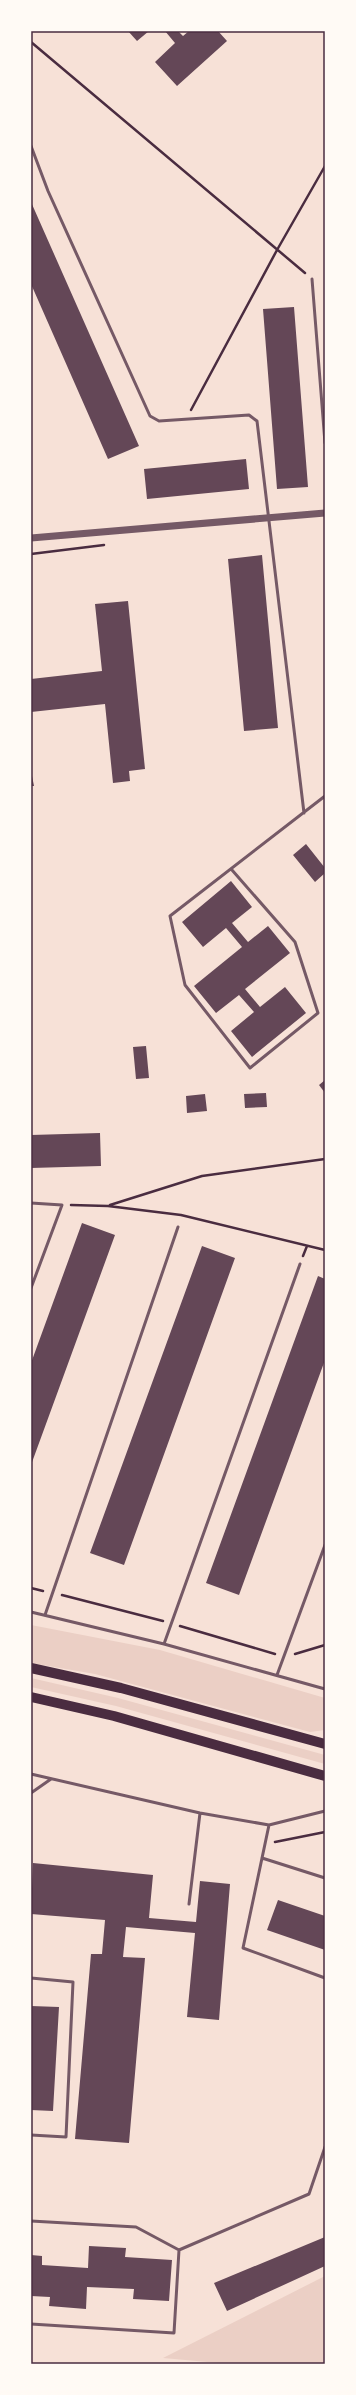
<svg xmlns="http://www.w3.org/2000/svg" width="356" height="2395" viewBox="0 0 356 2395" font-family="'Roboto Serif',serif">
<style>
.green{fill:#ebcfc5}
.building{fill:#644757}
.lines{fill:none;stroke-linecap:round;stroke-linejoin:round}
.path{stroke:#4a2c40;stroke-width:2.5}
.service{stroke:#755966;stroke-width:3}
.tertiary{stroke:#755966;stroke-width:7}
.primary{stroke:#4a2c40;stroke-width:10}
.neatline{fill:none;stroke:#4a2c40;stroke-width:1.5}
</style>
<rect width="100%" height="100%" fill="#f7e1d7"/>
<path class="green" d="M31,1625L160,1650L325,1698V1730L310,1732L95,1674L31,1663Z
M31,1678L118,1698L325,1755V1764L116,1706L31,1687Z
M325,2276V2364H230L163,2358Z"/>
<path class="building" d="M128,31H149L137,41Z
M165,31H178L183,36L189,31H218L227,41L177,86L155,62L175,43Z
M31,202L139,446L108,459L31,284Z
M294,307L308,487L277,489L263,309Z
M246,459L249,489L147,499L144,469Z
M262,555L278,728L244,731L228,559Z
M128,601L145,769L129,771L130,781L113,783L105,704L31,712V679L102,671L95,604Z
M31,771L34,786H31Z
M306,844L325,868V873L315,882L293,855Z
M231,881L252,907L232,923L248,942L268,926L290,953L245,989L260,1007L285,987L306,1013L252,1057L231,1031L254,1012L239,995L216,1013L194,986L242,947L226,928L203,947L182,922Z
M146,1046L149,1078L136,1079L133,1047Z
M325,1080V1093L319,1085Z
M266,1093L267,1107L245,1108L244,1094Z
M205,1094L207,1111L187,1113L186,1096Z
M100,1133L101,1166L31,1168V1135Z
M82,1223L115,1235L31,1465V1363Z
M202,1246L235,1258L124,1565L90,1553Z
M318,1276L325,1279V1360L239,1595L206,1583Z
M33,1863L153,1875L149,1918L196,1922L200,1881L230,1884L219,2020L187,2017L195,1933L126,1927L123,1957L145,1958L129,2143L75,2139L91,1954H102L105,1920L31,1914Z
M278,1900L325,1916V1950L267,1930Z
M31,2006L59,2007L53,2111L31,2110Z
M325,2237V2266L227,2311L214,2283Z
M89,2246L126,2248L125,2257L172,2260L169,2301L133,2299L134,2289L87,2287L86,2309L49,2306L50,2297L31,2296V2255L42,2256V2265L88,2268Z"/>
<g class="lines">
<path class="path" d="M31,42L305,273
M191,410L277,250L325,166
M31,554L104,545
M71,1205L108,1206L181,1215L325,1250
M110,1205L202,1176L325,1159
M303,1256L307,1246
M31,1588L43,1591
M62,1595L163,1621
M180,1626L275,1654
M295,1654L325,1645
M275,1842L325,1832"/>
<path class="service" d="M31,146L48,191L150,416L159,421L249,415L257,421L304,813
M312,279L325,443
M232,870L295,942L318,1013L250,1068L185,985L170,916L325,796
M31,1203L62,1205L31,1288
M31,1612L164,1644L325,1689
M45,1615L178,1227
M164,1644L300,1264
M277,1675L325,1545
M31,1774L200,1813L269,1825L325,1811
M31,1793L51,1779
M269,1825L243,1948L325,1978
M262,1858L325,1878
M189,1904L200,1813
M31,1978L73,1982L66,2137L31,2135
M31,2221L136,2227L179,2250
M179,2250L309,2194L325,2147
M31,2324L174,2333L179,2250"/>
<path class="tertiary" d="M31,538L325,513"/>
<path class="primary" d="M31,1668L121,1688L325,1744
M31,1697L114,1716L325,1776"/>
</g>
<rect width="356" height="2395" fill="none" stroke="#fffaf5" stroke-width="64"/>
<rect x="32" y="32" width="292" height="2331" class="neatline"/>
</svg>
